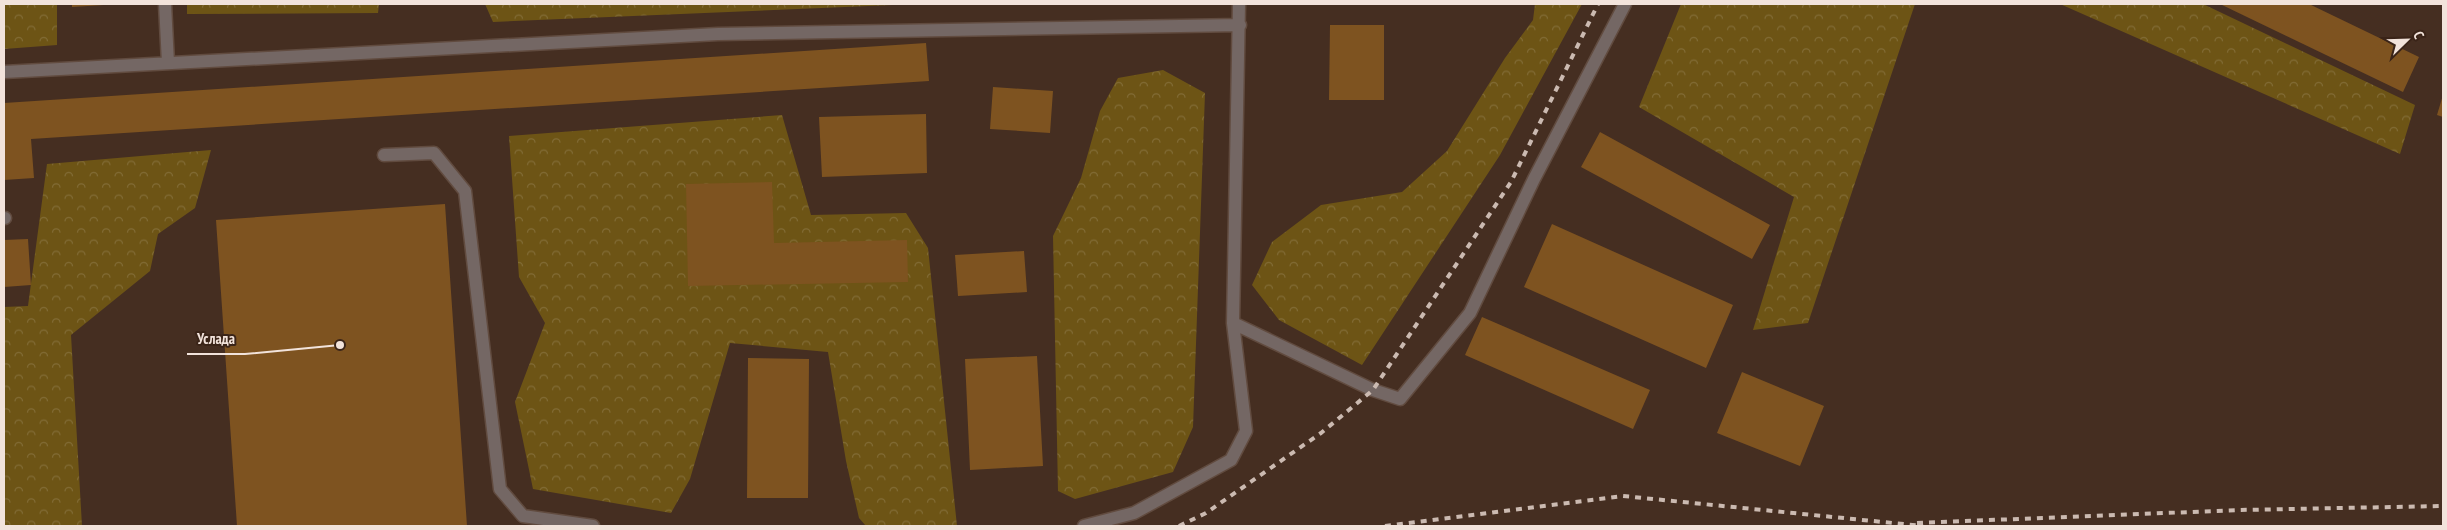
<svg xmlns="http://www.w3.org/2000/svg" width="2447" height="530" viewBox="0 0 2447 530" font-family="'PT Sans Narrow',sans-serif">
	<defs>
		<pattern id="forest-crowns" width="20" height="18" patternUnits="userSpaceOnUse" patternTransform="scale(1.25)"><rect width="20" height="18" fill="#6d5415"/><path d="M2 6a3 3 0 1 1 6 0M12 15a3 3 0 1 1 6 0" fill="none" stroke="#826c36"/></pattern>
	</defs>
	<rect width="100%" height="100%" fill="#452e21"/>
	<!-- forest -->
	<path fill="url(#forest-crowns)" d="M4 4H57V45L4 49Z
		M187 4H379L378 13 187 14Z
		M485 4H916L493 22Z
		M1535 4H1582L1500 155 1362 365 1279 320 1252 285 1272 242 1321 205 1402 192 1447 151 1505 58 1533 20Z
		M1681 4H1915L1808 323 1753 330 1794 197 1639 107Z
		M2060 4H2203L2415 105 2400 154Z
		M1163 70 1205 93 1193 427 1173 472 1075 499 1058 491 1053 236 1081 178 1100 111 1118 78Z
		M782 115 811 215 906 213 928 248 957 526H866L859 518 846 461 828 352 730 343 690 479 671 513 533 489 515 402 545 323 519 277 509 136Z
		M211 150 195 208 158 234 150 271 71 335 82 526H4V307L28 306 47 164Z"/>
	<!-- building -->
	<path fill="#7e5320" d="M72 4H104V5L72 7Z
		M2220 4H2309L2419 57 2403 92Z
		M1330 25H1384V100H1329Z
		M926 43 929 81 31 139 34 178 4 180V103Z
		M993 87 1053 91 1050 133 990 129Z
		M2443 95V117L2437 115Z
		M926 114 927 173 822 177 819 117Z
		M1600 132 1770 225 1752 259 1581 167Z
		M772 182 774 243 907 240 908 282 688 286 686 184Z
		M445 204 467 526H237L216 220Z
		M1552 224 1733 305 1706 368 1524 287Z
		M28 239 31 285 4 287V240Z
		M1024 251 1027 292 958 296 955 255Z
		M1482 317 1650 390 1633 429 1465 355Z
		M1037 356 1043 466 970 470 965 359Z
		M748 358 809 359 808 498H747Z
		M1742 372 1824 406 1800 466 1717 433Z"/>
	<g fill="none" stroke-linecap="round" stroke-linejoin="round">
		<defs>
			<path id="minor" d="M165 4 168 63
				M4 72 718 34 1240 25
				M384 155 434 153 465 191 500 489 523 516 593 526
				M4 218H5
				M1233 323 1373 390 1400 399 1470 313 1534 179 1625 4
				M1084 526 1134 513 1231 460 1246 431 1233 323 1239 4"/>
		</defs>
		<!-- minor casing -->
		<use href="#minor" stroke="#614b3f" stroke-width="15"/>
		<!-- minor -->
		<use href="#minor" stroke="#746764" stroke-width="12"/>
		<!-- rail -->
		<path stroke="#cbbab1" stroke-width="4" stroke-dasharray="6 6" stroke-linecap="butt" d="M1917 523 2240 510 2443 506
			M1179 526 1206 513 1321 433 1373 390 1511 182 1598 4
			M1385 526 1623 496 1923 526"/>
	</g>
	<!-- callouts -->
	<path fill="none" stroke="#f2e3db" stroke-width="2" d="M340 345L245 354H187"/>
	<circle fill="#f2e3db" stroke="#3a2418" stroke-width="2" cx="340" cy="345" r="5"/>
	<g font-size="15" text-anchor="middle" font-weight="bold" fill="#f2e3db" stroke="#3a2418" stroke-width="4" stroke-linejoin="round" paint-order="stroke">
		<text x="216" y="344">Услада</text>
	</g>
	<!-- border -->
	<rect width="2447" height="530" fill="none" stroke="#f2e3db" stroke-width="10"/>
	<!-- north arrow -->
	<g transform="translate(2407 40) rotate(67)" stroke="#3a2418" stroke-width="4" paint-order="stroke">
	<path d="M0-4L9 19L0 12L-9 19Z" fill="#f2e3db"/>
	<text y="-8" font-size="14" font-weight="bold" text-anchor="middle" fill="#f2e3db">С</text>
	</g>
</svg>
